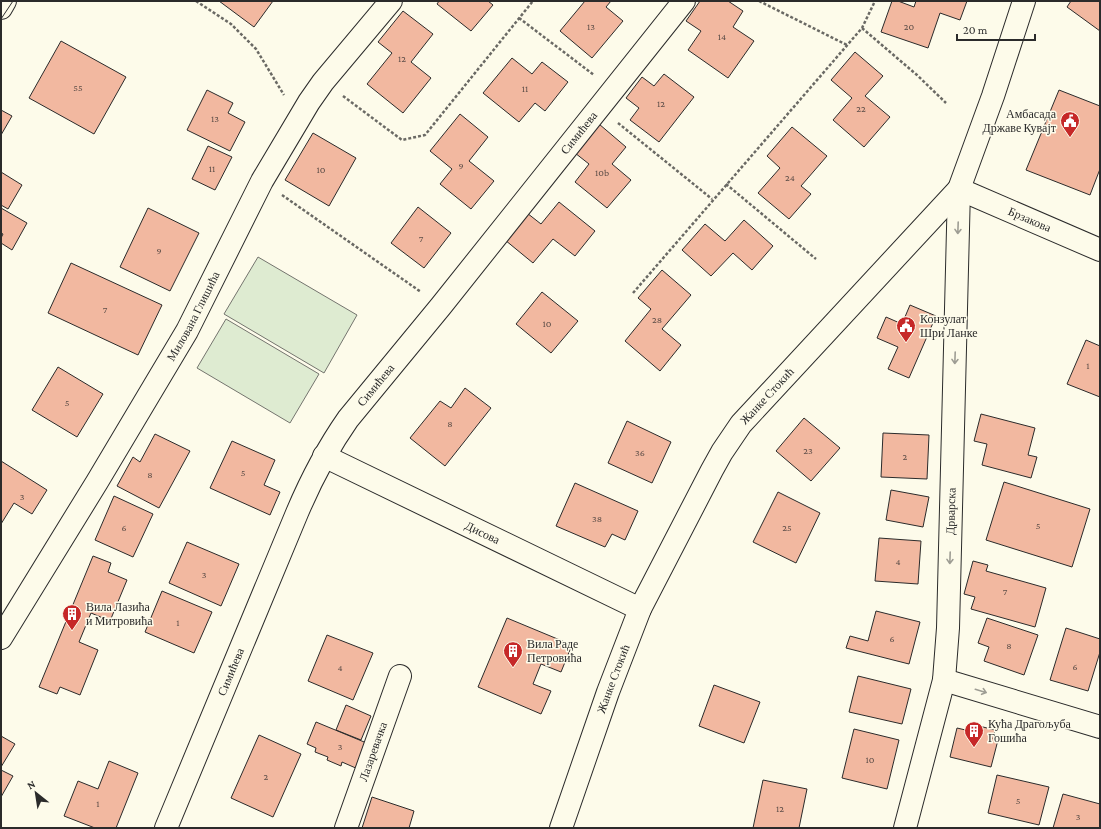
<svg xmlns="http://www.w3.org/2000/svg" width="1101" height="829" viewBox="0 0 1101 829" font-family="'Crimson Pro',serif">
	<rect width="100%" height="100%" fill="#fdfbea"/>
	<!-- green -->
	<path fill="#deebd1" stroke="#74746e" d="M258 257 357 315 324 373 224 314Z
		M226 319 319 374 290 423 197 368Z"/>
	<!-- building -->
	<path fill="#f2b8a0" stroke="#2b2b2b" d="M219 1H273L254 27Z
		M439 1H488L493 5 471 31 437 4Z
		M585 1H611L606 7 623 21 592 58 560 31Z
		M700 1H728L743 11 733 27 754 41 728 78 688 50 701 31 686 21Z
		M892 1H898L914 7 916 1H967L960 20 940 13 928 48 881 32Z
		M1071 1H1100V31L1067 7Z
		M403 11 433 34 411 62 431 78 403 113 367 84 392 53 378 42Z
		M61 41 126 77 94 134 29 98Z
		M855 52 883 76 865 96 890 117 864 147 833 120 852 98 831 80Z
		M512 58 532 74 542 62 568 82 545 111 535 103 519 122 483 93Z
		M664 74 694 97 659 142 630 120 639 108 626 98 642 77 654 86Z
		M207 90 233 103 228 113 245 122 230 151 187 130Z
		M1059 90 1100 106V169L1090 195 1026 170Z
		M1 110 12 116 1 135Z
		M460 114 488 137 469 161 494 181 471 209 440 184 452 169 430 151Z
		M599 124 626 147 612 164 631 180 607 208 575 182 589 164 575 153Z
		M792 127 827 156 801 186 811 194 789 219 758 193 780 168 767 156Z
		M313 133 356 158 329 206 285 180Z
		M208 146 232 157 215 190 192 179Z
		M1 172 22 185 8 209 1 205Z
		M559 202 595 231 575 256 553 239 533 263 505 240 527 213 541 224Z
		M418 207 451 233 424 268 391 243Z
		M1 208 27 223 12 250 1 243V238L3 234 1 233Z
		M148 208 199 233 170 291 120 267Z
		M744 220 773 246 752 270 733 253 711 276 682 250 705 224 725 241Z
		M71 263 162 305 138 355 48 313Z
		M662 270 691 295 662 329 681 345 660 371 625 341 651 309 638 298Z
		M542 292 578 321 551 353 516 324Z
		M910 305 936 316 909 378 888 369 898 347 877 338 886 317 902 324Z
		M1086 340 1100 346V397L1067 384Z
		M58 367 103 394 77 437 32 410Z
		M465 388 491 408 445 466 410 438 440 401 451 408Z
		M981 414 1035 428 1028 455 1037 457 1031 478 982 465 987 444 974 441Z
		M804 418 840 448 811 481 776 451Z
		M627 421 671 442 652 483 608 463Z
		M883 433 929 435 927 479 881 477Z
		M155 434 190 451 159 508 117 486 133 457 140 462Z
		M232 441 275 460 264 485 280 492 270 515 210 488Z
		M1 461 47 490 32 514 14 503 1 524Z
		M1004 482 1090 509 1072 567 986 540Z
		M575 483 638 511 625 540 612 534 605 547 556 526Z
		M891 490 929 497 923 527 886 520Z
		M778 492 820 513 796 563 753 542Z
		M114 496 153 514 133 557 95 540Z
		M879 538 921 541 918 584 875 581Z
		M187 542 239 564 221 606 169 583Z
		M93 556 111 563 108 572 127 580 110 621 91 613 79 642 98 650 80 695 60 687 57 694 39 687Z
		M973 561 988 565 986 571 1046 588 1035 627 971 609 975 597 964 594Z
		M162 591 212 612 194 653 145 632Z
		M876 611 920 622 909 664 846 648 850 636 868 641Z
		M507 618 572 645 561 672 541 664 533 684 551 691 541 714 478 687Z
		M987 618 1038 635 1024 675 984 661 989 647 978 643Z
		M1066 628 1100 639V652L1088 691 1050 680Z
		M327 635 373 653 353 700 308 681Z
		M858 676 911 689 902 724 849 712Z
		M714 685 760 702 744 743 699 726Z
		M346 705 371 716 361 740 336 730Z
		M316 722 369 744 358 769 342 762 341 766 327 760 328 757 315 752 316 748 307 744Z
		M971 724 995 730 993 739 998 740 991 767 950 757 957 728 970 731Z
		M854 729 899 740 887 789 842 778Z
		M259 735 301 754 273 817 231 798Z
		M1 736 15 744 1 767Z
		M109 761 138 773 116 828H95L64 816 78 781 98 789Z
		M1 770 13 776 1 797Z
		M997 775 1049 787 1039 825 988 813Z
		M763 780 807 789 799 828H753Z
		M1063 794 1100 804V828H1053Z
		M372 797 414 811 409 828H362Z"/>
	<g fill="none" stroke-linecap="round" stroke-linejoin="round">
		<defs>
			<g id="minor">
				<path d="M1 8 5 1"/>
				<path id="s1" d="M959 189 1100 250"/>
				<path id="s2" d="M324 456 640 609"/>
				<path id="s3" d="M1 638 97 482 187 331 262 181 309 102 323 82 391 1"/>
				<path d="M944 680 1100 727"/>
				<path id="s4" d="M166 828 297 513C311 480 327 449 348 419L441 306 684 1"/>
				<path id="s5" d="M346 828 400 676"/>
				<path id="s6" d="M561 828 608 692 640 609 712 470 722 452 741 424 959 189 993 96 1024 1"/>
				<path id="s7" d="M905 828 944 680 948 628 959 189"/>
			</g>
		</defs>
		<!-- minor casing -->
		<use href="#minor" stroke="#2b2b2b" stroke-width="24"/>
		<!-- path -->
		<path stroke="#6a6964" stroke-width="2.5" stroke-dasharray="3 2" stroke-linecap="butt" d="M196 1 231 24 256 49 284 95
			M759 1 847 45
			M519 18 594 75
			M862 28 917 75 946 103
			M343 96 402 140 425 135 533 1
			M618 123 712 199
			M726 184 816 259
			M282 195 421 292
			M633 293 862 28 875 1"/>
		<!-- minor -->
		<use href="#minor" stroke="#fdfbea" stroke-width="22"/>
		<!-- tram -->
		<path stroke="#2b2b2b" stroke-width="1" d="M1 19 13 1"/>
	</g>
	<!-- one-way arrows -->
	<defs><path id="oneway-shaft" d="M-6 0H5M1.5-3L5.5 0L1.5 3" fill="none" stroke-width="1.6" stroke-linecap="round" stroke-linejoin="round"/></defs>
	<g stroke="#9e9d94">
		<use href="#oneway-shaft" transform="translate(958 228) rotate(92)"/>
		<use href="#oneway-shaft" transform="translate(955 358) rotate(92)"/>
		<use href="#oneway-shaft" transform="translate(950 558) rotate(92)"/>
		<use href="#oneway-shaft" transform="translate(981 691) rotate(17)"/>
	</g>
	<!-- icons -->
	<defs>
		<symbol id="civic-pin" viewBox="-11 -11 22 30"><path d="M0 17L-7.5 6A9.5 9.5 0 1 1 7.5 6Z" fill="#c62828" stroke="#fdfbea"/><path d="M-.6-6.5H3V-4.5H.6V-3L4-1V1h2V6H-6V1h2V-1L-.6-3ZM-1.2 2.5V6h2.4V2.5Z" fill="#fff"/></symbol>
		<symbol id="building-pin" viewBox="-11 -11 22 30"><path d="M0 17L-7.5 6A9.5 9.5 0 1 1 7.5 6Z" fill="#c62828" stroke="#fdfbea"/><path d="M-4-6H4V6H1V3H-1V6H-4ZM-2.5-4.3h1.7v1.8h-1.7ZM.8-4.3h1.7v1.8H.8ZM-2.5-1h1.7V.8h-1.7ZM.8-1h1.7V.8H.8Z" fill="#fff"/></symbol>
	</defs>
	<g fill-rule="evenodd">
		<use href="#civic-pin" x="1059" y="110" width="22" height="30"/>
		<use href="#civic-pin" x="895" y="315" width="22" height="30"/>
		<use href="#building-pin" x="61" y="603" width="22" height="30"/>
		<use href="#building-pin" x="502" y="640" width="22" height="30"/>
		<use href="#building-pin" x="963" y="720" width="22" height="30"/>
	</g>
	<g text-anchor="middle" stroke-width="3" stroke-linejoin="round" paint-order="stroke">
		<!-- number labels -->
		<g font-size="10" fill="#5d4e48">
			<text x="591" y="30">13</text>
			<text x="909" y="30">20</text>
			<text x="722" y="40">14</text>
			<text x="402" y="62">12</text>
			<text x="78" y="91">55</text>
			<text x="525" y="92">11</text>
			<text x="661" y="107">12</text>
			<text x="861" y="112">22</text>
			<text x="215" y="122">13</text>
			<text x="461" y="169">9</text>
			<text x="212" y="172">11</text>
			<text x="321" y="173">10</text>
			<text x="602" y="176">10b</text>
			<text x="790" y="181">24</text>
			<text x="421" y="242">7</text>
			<text x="159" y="254">9</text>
			<text x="105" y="313">7</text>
			<text x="657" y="323">28</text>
			<text x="547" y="327">10</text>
			<text x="1088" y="369">1</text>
			<text x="67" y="406">5</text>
			<text x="450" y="427">8</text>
			<text x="808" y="454">23</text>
			<text x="640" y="456">36</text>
			<text x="905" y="460">2</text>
			<text x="243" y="476">5</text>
			<text x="150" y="478">8</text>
			<text x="22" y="500">3</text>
			<text x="597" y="522">38</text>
			<text x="1038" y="529">5</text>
			<text x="124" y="531">6</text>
			<text x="787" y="531">25</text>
			<text x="898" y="565">4</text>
			<text x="204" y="578">3</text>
			<text x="1005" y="595">7</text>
			<text x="178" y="626">1</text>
			<text x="892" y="642">6</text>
			<text x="1009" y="649">8</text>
			<text x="1075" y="670">6</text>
			<text x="340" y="671">4</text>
			<text x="340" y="750">3</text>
			<text x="870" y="763">10</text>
			<text x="266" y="780">2</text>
			<text x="1018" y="804">5</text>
			<text x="98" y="807">1</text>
			<text x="780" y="812">12</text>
			<text x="1078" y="820">3</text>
		</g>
		<!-- poi labels -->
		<g font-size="12" fill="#2b2b2b" stroke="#fdfbea" text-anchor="start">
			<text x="1056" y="118" text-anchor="end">Амбасада<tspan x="1056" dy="14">Државе Кувајт</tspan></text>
			<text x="920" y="323">Конзулат<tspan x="920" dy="14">Шри Ланке</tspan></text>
			<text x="86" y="611">Вила Лазића<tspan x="86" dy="14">и Митровића</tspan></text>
			<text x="527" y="648">Вила Раде<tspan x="527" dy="14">Петровића</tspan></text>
			<text x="988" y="728">Кућа Драгољуба<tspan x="988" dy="14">Гошића</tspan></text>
		</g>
		<!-- street labels -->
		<g font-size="12" fill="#2b2b2b" stroke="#fdfbea">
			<text dy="4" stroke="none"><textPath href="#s4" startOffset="816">Симићева</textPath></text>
			<text dy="4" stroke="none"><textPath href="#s1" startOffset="77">Брзакова</textPath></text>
			<text dy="4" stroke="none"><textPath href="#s3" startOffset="375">Милована Глишића</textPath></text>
			<text dy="4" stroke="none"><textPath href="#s4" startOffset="492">Симићева</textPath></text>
			<text dy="4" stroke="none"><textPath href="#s6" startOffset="482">Жанке Стокић</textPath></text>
			<text dy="4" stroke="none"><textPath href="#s7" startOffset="322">Дрварска</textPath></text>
			<text dy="4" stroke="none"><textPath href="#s2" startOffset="176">Дисова</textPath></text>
			<text dy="4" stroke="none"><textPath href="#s4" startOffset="169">Симићева</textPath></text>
			<text dy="4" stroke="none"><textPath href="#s6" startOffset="158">Жанке Стокић</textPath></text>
			<text dy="4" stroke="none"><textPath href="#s5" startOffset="81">Лазаревачка</textPath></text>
		</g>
	</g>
	<!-- border -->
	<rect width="1101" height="829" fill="none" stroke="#2b2b2b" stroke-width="4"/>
	<!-- north arrow -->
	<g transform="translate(36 793) rotate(330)" stroke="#fdfbea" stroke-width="3" paint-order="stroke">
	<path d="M0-3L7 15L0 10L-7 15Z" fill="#2b2b2b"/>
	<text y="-6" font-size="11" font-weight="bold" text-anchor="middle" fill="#2b2b2b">N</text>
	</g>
	<!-- scale -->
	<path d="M957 34v6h78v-6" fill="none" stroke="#2b2b2b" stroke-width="2"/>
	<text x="963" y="34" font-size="12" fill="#2b2b2b" stroke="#fdfbea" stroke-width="3" paint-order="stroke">20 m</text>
</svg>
